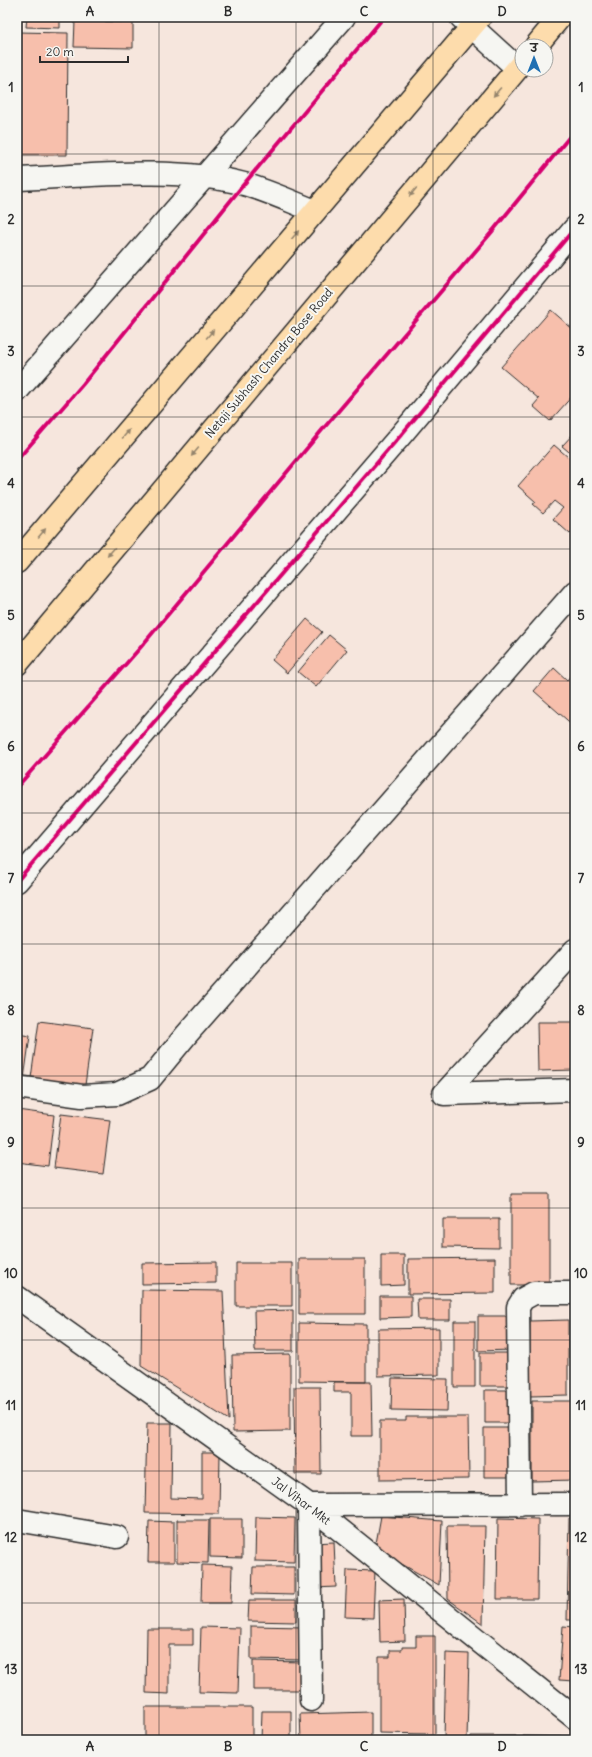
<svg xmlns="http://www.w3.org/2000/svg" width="592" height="1757" viewBox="0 0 592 1757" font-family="Delius,'Playpen Sans Deva',sans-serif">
	<rect width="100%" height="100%" fill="#f6e6dd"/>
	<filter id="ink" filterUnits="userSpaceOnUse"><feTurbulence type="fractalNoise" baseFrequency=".025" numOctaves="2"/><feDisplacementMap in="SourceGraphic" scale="8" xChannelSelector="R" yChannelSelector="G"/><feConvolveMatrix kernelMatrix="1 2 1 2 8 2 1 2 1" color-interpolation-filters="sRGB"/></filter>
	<g filter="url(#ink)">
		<!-- building -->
		<path fill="#f7bfac" stroke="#2b2b2b" d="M27 17H60V28L26 27Z
			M75 21 133 22V48L74 47Z
			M17 32 68 33 67 155H17Z
			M551 310 575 331V393L550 421 533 406 539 399 501 367Z
			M575 432V457L562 446Z
			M554 445 575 463V529L570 534 553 519 563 508 554 501 543 513 533 504 536 502 518 486Z
			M307 619 322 632 287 673 272 660Z
			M329 635 347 650 316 687 298 672Z
			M554 668 567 680 575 671V727L534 691Z
			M39 1021 93 1028 84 1092 30 1085Z
			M537 1022H575V1070L538 1071Z
			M17 1034 30 1036 23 1086 17 1085Z
			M17 1110 54 1115 48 1166 17 1162Z
			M61 1114 110 1120 103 1174 54 1168Z
			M511 1194H549V1285H511Z
			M443 1219H499V1248L443 1247Z
			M381 1255H404V1285L381 1286Z
			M495 1258V1293L408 1294V1259Z
			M299 1259H365V1314H299Z
			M216 1262V1283L142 1284V1263Z
			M236 1263H292V1306H236Z
			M142 1290 223 1291 229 1420 141 1366Z
			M380 1296H411V1317L380 1318Z
			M417 1299H450V1320H418Z
			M293 1310V1351H255L254 1311Z
			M478 1316H513L514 1350 478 1351Z
			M568 1320V1395L530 1396V1321Z
			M454 1321H475V1387H454Z
			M299 1323 366 1324V1382L299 1381Z
			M439 1328V1375L378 1376V1329Z
			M480 1353H515V1386H480Z
			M290 1354V1431L233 1432 232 1355Z
			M392 1378 448 1379 447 1411 391 1410Z
			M334 1382H371L372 1436H351V1392H334Z
			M294 1387H320L321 1474H295Z
			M485 1390H514V1423H485Z
			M532 1401H575V1480L532 1481Z
			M406 1417H468L469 1479 380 1480V1421H406Z
			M147 1423H172L171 1498 202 1499V1452H220L219 1514 145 1513Z
			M484 1428H513V1477H484Z
			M381 1516 442 1521 439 1585 375 1549Z
			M256 1517 295 1518 294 1562 255 1561Z
			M498 1518 538 1519 537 1599H497Z
			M569 1518H575V1620H567Z
			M210 1519H242V1558L210 1557Z
			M177 1520H209L208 1563 177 1562Z
			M149 1521 174 1522V1562H148Z
			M447 1526H485L483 1624 448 1599Z
			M334 1542 336 1587 315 1588 313 1543Z
			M202 1565 232 1566 231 1603H201Z
			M253 1567H294V1595L252 1594Z
			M347 1570 375 1571 373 1618 345 1617Z
			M404 1599 405 1641 380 1642 379 1600Z
			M249 1600H296V1622L248 1621Z
			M251 1626 304 1627 303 1660 251 1659Z
			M563 1626 575 1627V1681L559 1680Z
			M201 1627 240 1628 238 1693 199 1692Z
			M147 1629H193V1645H169V1694L146 1693Z
			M416 1636H435V1734L379 1733V1657H390V1650H402V1647H416Z
			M446 1653 469 1654 467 1740H444Z
			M253 1661 305 1662V1690H253Z
			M145 1707H252V1740H145Z
			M262 1711H291V1740H261Z
			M371 1712V1740H301L300 1714Z
			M471 1736H516V1740H471Z
			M523 1736 575 1737V1740H523Z
			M383 1739 429 1740H383Z"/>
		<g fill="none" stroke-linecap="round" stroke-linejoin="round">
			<defs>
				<path id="minor" d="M461 17 517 68
					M17 179C87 176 176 166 244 184 268 191 292 202 315 211
					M17 391 344 17
					M17 881 401 435 575 228
					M17 1087 82 1096 117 1094 150 1079 187 1034 575 592
					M444 1094 575 950
					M444 1094 575 1090
					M17 1297 309 1505 575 1718
					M520 1505 518 1307 523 1299 534 1293H575
					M17 1520 117 1537
					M311 1700 309 1505 575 1504"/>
				<path id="major" d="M536 46 560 17
					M17 562 480 17
					M17 664 522 63"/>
			</defs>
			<!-- minor casing -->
			<use href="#minor" stroke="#2b2b2b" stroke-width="25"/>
			<!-- major casing -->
			<use href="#major" stroke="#2b2b2b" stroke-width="25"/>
			<!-- minor -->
			<use href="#minor" stroke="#f6f6f2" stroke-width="22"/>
			<!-- major -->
			<use href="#major" stroke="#fddcac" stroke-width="22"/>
			<defs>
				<path id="cycleway" d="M17 460 83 384 244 184 384 17
					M17 787 140 648 323 429 491 233 575 130
					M17 881 401 435 575 228"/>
			</defs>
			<!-- cycleway casing -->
			<use href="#cycleway" stroke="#f6f6f2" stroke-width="6"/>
			<!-- cycleway -->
			<use href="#cycleway" stroke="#d6006c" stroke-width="4"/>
		</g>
		<!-- one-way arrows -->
		<defs><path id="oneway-solid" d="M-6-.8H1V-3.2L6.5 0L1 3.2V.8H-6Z"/></defs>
		<g fill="#94846c">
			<use href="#oneway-solid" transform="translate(497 92) rotate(131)"/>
			<use href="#oneway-solid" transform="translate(413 192) rotate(130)"/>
			<use href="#oneway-solid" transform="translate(295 235) rotate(-50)"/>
			<use href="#oneway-solid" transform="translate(210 334) rotate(-50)"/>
			<use href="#oneway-solid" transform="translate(126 434) rotate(-50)"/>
			<use href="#oneway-solid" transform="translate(195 452) rotate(130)"/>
			<use href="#oneway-solid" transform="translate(42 533) rotate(-50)"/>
			<use href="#oneway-solid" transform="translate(111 552) rotate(130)"/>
		</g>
	</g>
	<!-- grid -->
	<path fill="none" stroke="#2b2b2b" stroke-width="1" stroke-opacity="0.55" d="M159 17V1740M296 17V1740M433 17V1740M17 154H575M17 286H575M17 417H575M17 549H575M17 681H575M17 813H575M17 944H575M17 1076H575M17 1208H575M17 1340H575M17 1471H575M17 1603H575"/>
	<g text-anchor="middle" stroke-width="4" stroke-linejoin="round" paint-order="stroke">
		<!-- street labels -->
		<g font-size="12" fill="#2b2b2b" stroke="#f6f6f2">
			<text transform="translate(269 363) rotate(-50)" y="4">Netaji Subhash Chandra Bose Road</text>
			<text transform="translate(301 1501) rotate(37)" y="4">Jal Vihar Mkt</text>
		</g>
	</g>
	<!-- margin -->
	<rect width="592" height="1757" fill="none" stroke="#f6f6f2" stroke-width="44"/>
	<!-- north arrow -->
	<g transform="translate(534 58)"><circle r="19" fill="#f6f6f2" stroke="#a5a5a2"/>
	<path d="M0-3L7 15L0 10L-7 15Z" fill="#1f6fb2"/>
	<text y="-6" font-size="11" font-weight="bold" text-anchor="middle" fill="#2b2b2b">उ</text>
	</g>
	<!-- scale -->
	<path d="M40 56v6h88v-6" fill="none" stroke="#2b2b2b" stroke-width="2"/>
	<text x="46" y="56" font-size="12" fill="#2b2b2b" stroke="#f6f6f2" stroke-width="3" paint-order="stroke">20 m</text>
	<rect x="22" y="22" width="548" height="1713" fill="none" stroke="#2b2b2b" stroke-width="1.5"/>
	<g font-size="13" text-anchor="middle" font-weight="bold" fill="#2b2b2b">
		<text x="90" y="16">A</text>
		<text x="228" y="16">B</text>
		<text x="364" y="16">C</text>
		<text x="502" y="16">D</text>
		<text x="11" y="92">1</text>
		<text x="581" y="92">1</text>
		<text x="11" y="224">2</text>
		<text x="581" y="224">2</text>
		<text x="11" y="356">3</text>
		<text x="581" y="356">3</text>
		<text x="11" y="488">4</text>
		<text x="581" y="488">4</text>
		<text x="11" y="620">5</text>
		<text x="581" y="620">5</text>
		<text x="11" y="751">6</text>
		<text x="581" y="751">6</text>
		<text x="11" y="883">7</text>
		<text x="581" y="883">7</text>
		<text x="11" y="1015">8</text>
		<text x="581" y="1015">8</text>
		<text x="11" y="1147">9</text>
		<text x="581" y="1147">9</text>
		<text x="11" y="1278">10</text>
		<text x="581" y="1278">10</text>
		<text x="11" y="1410">11</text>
		<text x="581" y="1410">11</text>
		<text x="11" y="1542">12</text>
		<text x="581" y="1542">12</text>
		<text x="11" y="1674">13</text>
		<text x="581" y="1674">13</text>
		<text x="90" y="1751">A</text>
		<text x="228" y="1751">B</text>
		<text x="364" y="1751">C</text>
		<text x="502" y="1751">D</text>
	</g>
</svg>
